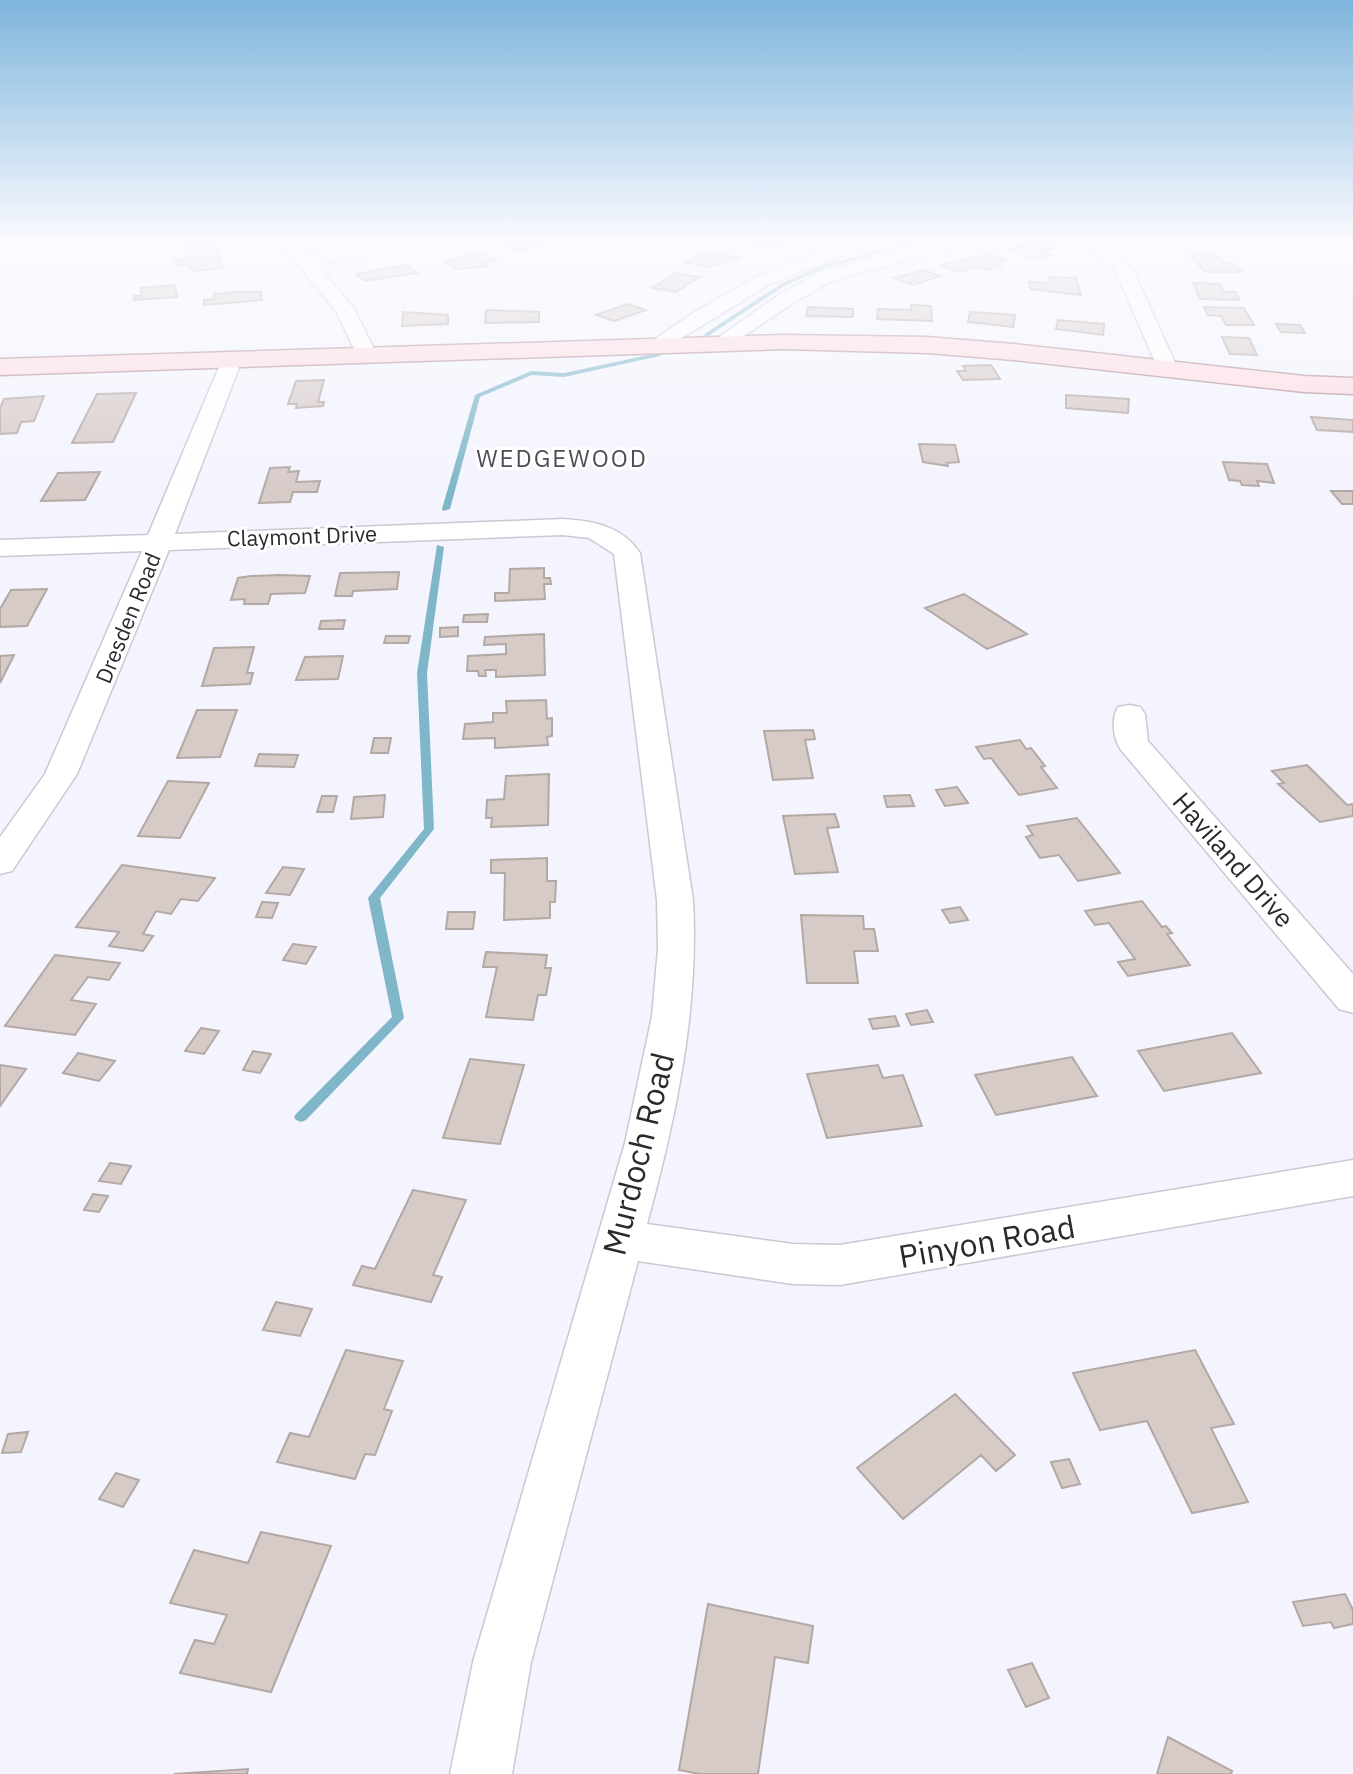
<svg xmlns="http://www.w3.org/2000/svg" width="1353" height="1774" viewBox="0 0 1353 1774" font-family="'IBM Plex Sans',sans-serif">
	<rect width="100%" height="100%" fill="#f4f4fe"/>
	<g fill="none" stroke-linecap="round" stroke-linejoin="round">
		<!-- stream -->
		<path fill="#7fb7c9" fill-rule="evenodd" d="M914 241H923L825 268 786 285 708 336 703 335 782 283 821 266Z
			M658 353 660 354V356L564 377 532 375 480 397 450 509 443 511 442 509 475 395 531 371 564 373Z
			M437 545 444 547 427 673 434 829 380 898 404 1018 306 1120 301 1122 296 1120 294 1117 296 1114 392 1017 368 898 424 829 417 673Z"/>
	</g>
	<!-- building -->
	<path fill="#d7cbc8" stroke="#b3a8a4" stroke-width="2" d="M520 241H558L516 251 503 245Z
		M757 241H796L767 248 752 243Z
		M1039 242 1055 248 1041 252 1050 255 1032 259 1008 249Z
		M213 243 224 268 193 271 189 265 178 266 175 260 187 259 185 247Z
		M480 251 497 260 483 263 488 266 457 269 445 262Z
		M711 251 739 258 706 267 685 262Z
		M989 254 1006 260 993 263 1001 266 986 270 979 267 957 272 942 265Z
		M1190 254H1215L1223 262 1233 263 1242 272H1205Z
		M407 265 417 273 365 281 356 274Z
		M924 270 941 276 913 285 894 278Z
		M676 273 699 277 676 292 652 288Z
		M1049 277 1076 278 1081 295 1031 289 1029 282 1051 283Z
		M1193 283 1220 284 1224 292H1236L1239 300 1200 299Z
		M175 285 177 297 134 300V296H141V288Z
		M237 292H261L262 300 204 305V300L214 299V294Z
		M627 304 646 310 614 321 596 315Z
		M911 305 931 306 932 321 877 319 878 309 911 310Z
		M808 307 853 309V317L806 316Z
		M1204 307 1244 308 1254 325H1226L1221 316 1208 315Z
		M486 310 539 312V322L485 323Z
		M403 312 448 315V324L402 326Z
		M970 312 1015 315 1013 327 968 322Z
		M1058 320 1104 324 1103 335 1056 329Z
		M1276 324 1300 325 1305 333 1281 332Z
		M1222 337 1249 338 1257 355 1230 354Z
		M991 365 1000 379 963 380 957 371H966L963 366Z
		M324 380 318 402H324L323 406 296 408 297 404H288L296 381Z
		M136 393 113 442 72 443 97 394Z
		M1066 395 1129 399 1128 413 1066 408Z
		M44 396 34 421 21 422 17 433 0 434V408L4 399Z
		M1311 417 1353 420V432L1317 430Z
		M919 444 955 445 959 462 947 463 948 466 923 462Z
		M1223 462 1267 464 1274 483 1257 481 1259 486 1242 485 1240 481 1229 480Z
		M290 467 288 472 299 471 296 482 320 481 317 492H293L290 502 259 503 270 468Z
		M100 472 85 500 41 501 58 473Z
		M1331 491H1353V504H1342Z
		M544 568V578H550L551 584H544L545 599 495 601V593H509L510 569Z
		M399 572 397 589 353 591 352 596H335L340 573Z
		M251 576 279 575 310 576 305 593 271 594 268 604H244L245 599 231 600 238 578Z
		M47 589 27 626 0 627V609L11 590Z
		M964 594 1027 634 987 649 925 608Z
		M488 614 487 622H463L464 615Z
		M345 620 343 629H319L321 621Z
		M458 627V636L440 637V628Z
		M544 634 545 675 496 677V670H485L486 676H479L478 671H467L468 656 506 654V644L484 645 485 637Z
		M386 636H410L408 643H384Z
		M254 647 247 673H253L250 684 202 686 214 648Z
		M14 655 0 683V656Z
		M343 656 338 679 296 680 305 657Z
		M546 700 547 719 552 718V736L547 737 548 745 495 748V738L463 739 465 724 493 722V713H507L506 701Z
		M197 710H237L220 757 177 758Z
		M813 730 815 739 805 740 813 778 773 780 764 731Z
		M374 738H391L388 753H371Z
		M1020 740 1026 749 1031 748 1045 766 1041 767 1057 788 1019 795 991 758 984 759 976 747Z
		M259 754 298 755 294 767 255 766Z
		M1307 765 1347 805 1353 804V816L1320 822 1278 784 1284 783 1272 771Z
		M549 774 548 825 491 827 492 818H486L487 800 504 799 506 776Z
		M168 781 209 783 180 838 138 836Z
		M957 787 968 803 945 806 936 790Z
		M385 795 383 817 351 819 354 797Z
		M910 795 914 806 887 807 884 796Z
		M322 796H337L333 812H317Z
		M835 814 839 827 827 828 838 872 795 874 783 816Z
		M1077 818 1120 873 1078 881 1059 855 1040 858 1026 837 1033 835 1027 826Z
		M547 858V881H556L555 902H550V918L504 920 505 873H491V860Z
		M122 865 215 878 198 901 181 899 171 914 156 911 143 934 153 936 143 951 109 946 119 932 76 927Z
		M283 867 304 869 290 895 266 893Z
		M1142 901 1162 927 1166 926 1172 933 1167 934 1190 965 1128 976 1118 962 1135 959 1109 923 1095 925 1085 911Z
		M262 902 278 903 272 918 256 917Z
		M960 907 968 920 950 923 942 910Z
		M448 912H475L473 929H446Z
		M801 915 863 916 864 929H874L878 951H854L858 983H807Z
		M293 944 316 947 306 964 283 960Z
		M486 952 547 955 545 968H551L546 995H538L533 1020 486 1017 497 967H483Z
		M55 955 120 963 109 980 88 977 71 1000 96 1004 75 1035 5 1026Z
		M927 1010 933 1022 911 1025 906 1014Z
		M895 1016 899 1026 873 1029 869 1019Z
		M201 1028 219 1031 204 1054 185 1051Z
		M1232 1033 1261 1073 1164 1091 1138 1051Z
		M253 1051 271 1054 260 1073 243 1070Z
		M78 1053 115 1061 99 1081 63 1073Z
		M1072 1057 1097 1096 996 1115 975 1075Z
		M470 1059 524 1065 500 1144 443 1138Z
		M0 1065 26 1069 0 1106Z
		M878 1065 883 1078 903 1075 922 1126 827 1138 807 1074Z
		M110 1163 131 1166 121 1184 99 1181Z
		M413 1190 466 1200 433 1275 442 1277 431 1302 353 1285 362 1266 375 1269Z
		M93 1194 108 1196 99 1212 84 1210Z
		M276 1302 312 1309 300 1336 263 1330Z
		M346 1350 403 1361 384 1409 392 1411 375 1455 365 1454 355 1479 277 1462 290 1433 309 1437Z
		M1195 1350 1234 1424 1211 1428 1248 1502 1192 1513 1147 1421 1100 1430 1073 1373Z
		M955 1394 1015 1455 996 1471 981 1455 903 1519 857 1468Z
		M28 1432 21 1452 2 1453 8 1434Z
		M1069 1459 1080 1484 1062 1488 1051 1462Z
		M116 1473 139 1480 123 1507 99 1499Z
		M261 1532 331 1546 271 1692 180 1673 195 1640 214 1644 227 1615 170 1603 194 1550 248 1563Z
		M1345 1594 1353 1610V1624L1334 1628 1331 1622 1303 1626 1293 1602Z
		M708 1604 813 1626 808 1663 775 1657 758 1774H700L679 1770Z
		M1032 1663 1049 1698 1026 1707 1008 1670Z
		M1168 1737 1232 1771 1231 1774H1157Z
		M248 1769 247 1774H174Z"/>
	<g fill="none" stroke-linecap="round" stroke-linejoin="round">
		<defs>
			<path id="minor" d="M278 241H297L309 255 390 241H433L424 246 317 264 354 309 377 355 367 361 357 355 336 311Z
				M939 241H970L967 245 834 280 796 301 726 348 719 350 709 344 782 293 820 272Z
				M1082 241H1104L1132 268 1178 369 1174 373H1160L1115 270Z
				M840 246 846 247 849 251 846 255 772 283 662 350 655 352 645 346 693 313 759 275Z
				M232 354 242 360 175 534 563 519C594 521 622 526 640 553L693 900C699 1011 676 1117 647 1224L793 1244 840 1245 1353 1160V1196L840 1285 793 1284 638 1261 531 1662 512 1774H450L473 1662 625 1143 652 1016 658 949 657 900 614 554 589 538 563 535 169 550 77 774 12 871 0 874V837L45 774 142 551 0 556V540L148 535 222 360Z
				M1129 705 1140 707 1145 714 1148 741 1353 974V1013L1339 1009 1121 750C1113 739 1111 718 1118 707Z"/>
			<path id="major" d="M783 335 927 337 1014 344 1304 376 1353 378V394L1304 392 1014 360 927 353 783 349 0 375V359Z"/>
		</defs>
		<!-- minor casing -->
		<use href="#minor" stroke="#c9c9d3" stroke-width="3"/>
		<!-- major casing -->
		<use href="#major" stroke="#b28e96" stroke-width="3"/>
		<!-- minor -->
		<use href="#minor" fill="#fff" fill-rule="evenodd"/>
		<!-- major -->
		<use href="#major" fill="#fddce2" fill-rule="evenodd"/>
	</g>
	<!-- sky -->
	<linearGradient id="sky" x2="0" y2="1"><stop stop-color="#7eb5dc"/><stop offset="0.49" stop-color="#fafaff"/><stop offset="1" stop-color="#fafaff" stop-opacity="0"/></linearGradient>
	<rect width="1353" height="490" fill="url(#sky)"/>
	<g text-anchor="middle" stroke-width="6" stroke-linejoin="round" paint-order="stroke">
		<!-- far-street labels -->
		<g font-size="22" fill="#2a2a2e" stroke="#fff">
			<text transform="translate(302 536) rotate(-2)" y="8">Claymont Drive</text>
			<text transform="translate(128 618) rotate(-68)" y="8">Dresden Road</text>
		</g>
		<!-- far-neighbourhood labels -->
		<g font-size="24" letter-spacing="2" fill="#4e4e57" stroke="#fff">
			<text x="562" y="467">WEDGEWOOD</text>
		</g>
		<!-- street labels -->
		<g font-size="26" fill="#2a2a2e" stroke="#fff">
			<text transform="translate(1233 860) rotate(49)" y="9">Haviland Drive</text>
		</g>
		<!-- near-street labels -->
		<g font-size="32" fill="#2a2a2e" stroke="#fff">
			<text transform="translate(639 1154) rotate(-76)" y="11">Murdoch Road</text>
			<text transform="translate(987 1242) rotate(-10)" y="11">Pinyon Road</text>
		</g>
	</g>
</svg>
